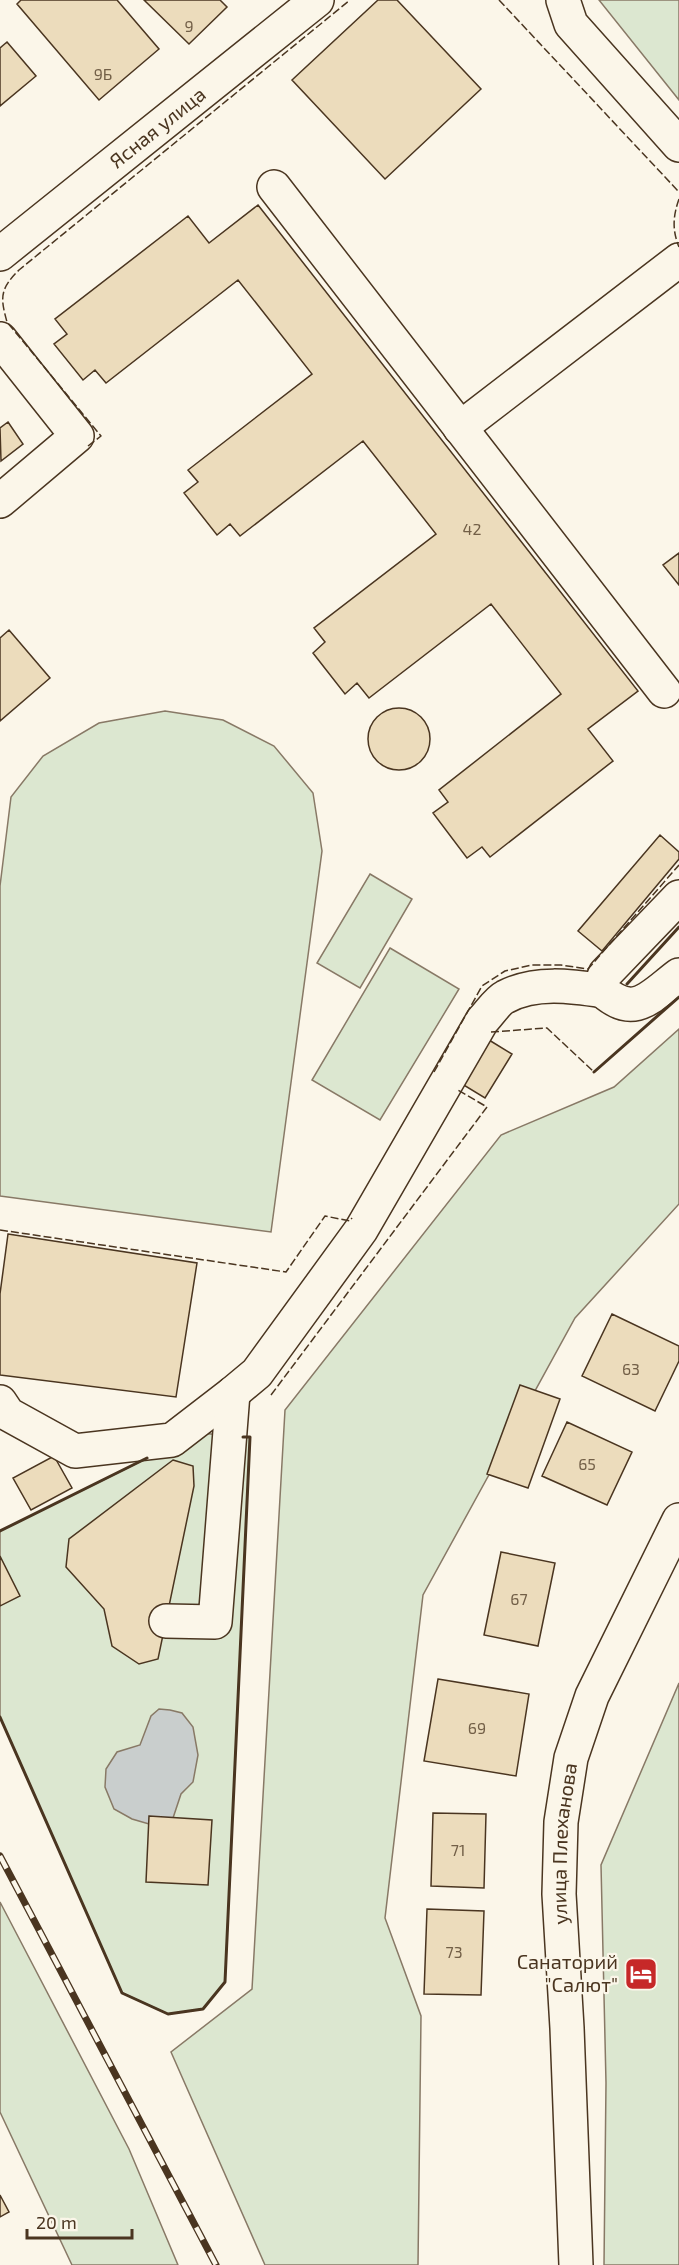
<svg xmlns="http://www.w3.org/2000/svg" width="679" height="2265" viewBox="0 0 679 2265" font-family="'Exo 2',sans-serif">
	<rect width="100%" height="100%" fill="#fbf6e9"/>
	<!-- green -->
	<path fill="#dce7d0" stroke="#887966" stroke-width="1.5" d="M599 0H679V100Z
		M165 711 223 720 274 746 313 793 322 851 271 1232 0 1196V886L11 797 43 756 99 723Z
		M370 874 412 899 360 988 317 963Z
		M390 948 459 989 380 1120 312 1080Z
		M679 1029V1204L575 1318 423 1595 385 1918 421 2016 418 2265H265L171 2052 252 1989 285 1410 501 1135 614 1087Z
		M198 1433 250 1437 225 1982 203 2009 168 2014 122 1993 0 1717V1531Z
		M679 1683V2265H604L606 2083 601 1865Z
		M0 1902 129 2149 178 2265H72L0 2112Z"/>
	<!-- water -->
	<path fill="#c9cecd" stroke="#887966" stroke-width="1.5" d="M159 1709 170 1710 182 1713 193 1727 198 1755 193 1782 181 1794 173 1818 149 1824 132 1819 114 1809 105 1787 106 1769 117 1752 140 1745 151 1716Z"/>
	<!-- building -->
	<path fill="#ecdcbc" stroke="#4a3520" stroke-width="1.5" d="M21 0H117L159 49 99 100 17 4Z
		M144 0H220L227 7 189 44Z
		M378 0H397L481 89 385 179 292 80Z
		M7 42 36 76 0 106V48Z
		M258 205 638 691 588 729 613 761 490 857 482 847 467 858 433 813 448 802 439 790 561 694 491 604 369 698 357 683 345 694 313 653 325 642 314 628 436 534 363 441 240 536 230 524 217 535 184 493 198 482 188 470 312 374 238 280 106 383 95 370 83 380 54 344 67 334 55 319 188 216 209 243Z
		M8 422 23 444 1 461 0 428Z
		M679 553V585L663 565Z
		M9 630 50 678 0 721V638Z
		M368 739a31 31 0 1 1 62 0a31 31 0 1 1-62 0Z
		M660 835 679 852V859L602 951 578 931Z
		M489 1040 512 1054 485 1098 462 1084Z
		M8 1234 197 1263 176 1397 0 1375V1294Z
		M612 1314 679 1346V1361L655 1411 582 1376Z
		M520 1385 560 1399 528 1488 487 1474Z
		M567 1422 632 1452 607 1505 542 1476Z
		M54 1456 72 1488 31 1510 13 1478Z
		M173 1460 193 1466 194 1486 158 1659 139 1664 112 1646 104 1609 66 1567 69 1539Z
		M501 1552 555 1563 538 1646 484 1635Z
		M0 1556 20 1596 0 1606Z
		M438 1679 529 1694 516 1776 424 1761Z
		M433 1813 486 1814 484 1888 431 1886Z
		M149 1816 212 1820 208 1885 146 1882Z
		M427 1909 484 1911 481 1995 424 1994Z
		M0 2195 9 2212 0 2217Z"/>
	<g fill="none" stroke-linecap="round" stroke-linejoin="round">
		<defs>
			<g id="minor">
				<path d="M563 0 571 24 679 145"/>
				<path d="M274 187 664 691"/>
				<path id="s1" d="M0 254 317 0"/>
				<path d="M0 339 77 436 0 501"/>
				<path d="M460 428 679 260"/>
				<path d="M679 897 605 974 602 982 603 991C635 1020 652 995 679 975"/>
				<path d="M0 1402 8 1414 75 1451 172 1440 233 1393 257 1373 361 1230 482 1021C489 1014 497 1001 505 997 535 981 571 986 603 991"/>
				<path d="M166 1621 215 1622 233 1393"/>
				<path id="s2" d="M576 2265 567 2028 559 1894 561 1822 571 1758 592 1696 679 1520"/>
			</g>
		</defs>
		<!-- minor casing -->
		<use href="#minor" stroke="#4a3520" stroke-width="36"/>
		<!-- minor -->
		<use href="#minor" stroke="#fbf6e9" stroke-width="33"/>
		<defs>
			<path id="rail" d="M0 1856 216 2265"/>
		</defs>
		<!-- rail casing -->
		<use href="#rail" stroke="#4a3520" stroke-width="7"/>
		<!-- rail -->
		<use href="#rail" stroke="#fbf6e9" stroke-width="4.5" stroke-dasharray="14" stroke-linecap="butt"/>
		<!-- fence -->
		<path stroke="#4a3520" stroke-width="1.5" stroke-dasharray="8 3" stroke-linecap="butt" d="M499 0 679 192
			M679 199C673 216 672 230 679 247
			M88 446 101 436 7 322C0 297 0 289 19 270L350 0
			M491 1032 547 1028 594 1072
			M434 1072 482 986 505 971 532 965H561L588 969 679 865
			M0 1230 286 1272 325 1216 350 1221 352 1218
			M271 1395 487 1107 456 1089"/>
		<!-- wall -->
		<path stroke="#4a3520" stroke-width="3" d="M627 984 679 927
			M594 1072 679 997
			M0 1531 147 1458
			M0 1717 122 1993 168 2014 203 2009 225 1982 250 1437H243"/>
	</g>
	<!-- icons -->
	<defs>
		<symbol id="hotel-square" viewBox="-11 -11 22 22"><rect x="-9" y="-9" width="18" height="18" rx="4" fill="#c62828" stroke="#fbf6e9"/><path d="M-6-4.5h1.5V1H6V5H4.5V3h-9V5H-6ZM-4 0a1.8 1.8 0 1 1 3.6 0ZM.5 0V-2.5h3Q6-2.5 6 0Z" fill="#fff"/></symbol>
	</defs>
	<g fill-rule="evenodd">
		<use href="#hotel-square" x="622" y="1955" width="38" height="38"/>
	</g>
	<g text-anchor="middle" stroke-width="4.5" stroke-linejoin="round" paint-order="stroke">
		<!-- number labels -->
		<g font-size="16" fill="#725f47">
			<text x="189" y="32">9</text>
			<text x="103" y="80">9Б</text>
			<text x="472" y="535">42</text>
			<text x="631" y="1375">63</text>
			<text x="587" y="1470">65</text>
			<text x="519" y="1605">67</text>
			<text x="477" y="1734">69</text>
			<text x="458" y="1856">71</text>
			<text x="454" y="1958">73</text>
		</g>
		<!-- street labels -->
		<g font-size="20" fill="#4a3520" stroke="#fbf6e9">
			<text dy="7" stroke="none"><textPath href="#s1" startOffset="202">Ясная улица</textPath></text>
			<text dy="7" stroke="none"><textPath href="#s2" startOffset="422">улица Плеханова</textPath></text>
		</g>
		<!-- poi labels -->
		<g font-size="20" fill="#4a3520" stroke="#fbf6e9" text-anchor="end">
			<text x="618" y="1969">Санаторий<tspan x="618" dy="23">"Салют"</tspan></text>
		</g>
	</g>
	<!-- scale -->
	<path d="M27 2229v9h105v-9" fill="none" stroke="#4a3520" stroke-width="3"/>
	<text x="36" y="2229" font-size="18" fill="#4a3520" stroke="#fbf6e9" stroke-width="4.5" paint-order="stroke">20 m</text>
</svg>
